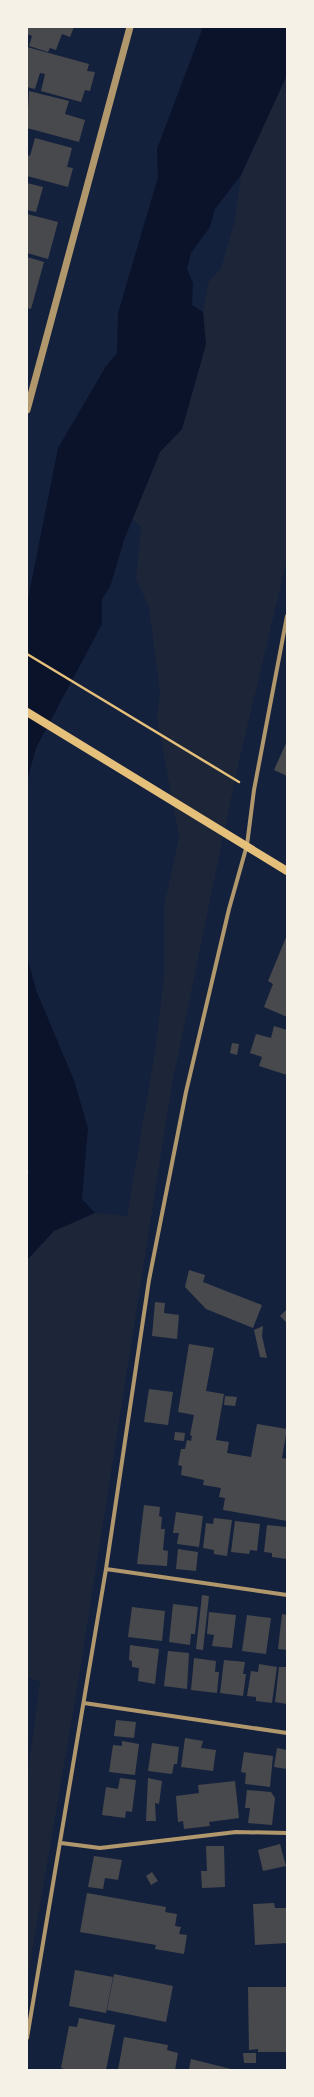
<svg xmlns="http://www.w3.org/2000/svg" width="314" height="2097" viewBox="0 0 314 2097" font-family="'Roboto Serif',serif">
	<rect width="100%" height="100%" fill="#14213d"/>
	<!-- green -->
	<path fill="#1d2539" d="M287 75V559L237 770 172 1084 77 1689 27 1981V1780L40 1682 27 1677V1260L54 1231 95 1213 127 1216 155 1052 164 977V906L179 837 157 717 160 692 149 607 136 579 141 527 132 519 160 452 182 429 206 345 203 312 209 281 221 269 235 220 241 175Z"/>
	<!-- water -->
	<path fill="#0b132b" d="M203 27H287V75L241 175 215 209 210 227 191 253 187 269 193 283 192 305 203 312 206 344 182 429 160 452 124 540 110 587 102 599V624L36 748 27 781V604L58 448 106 366 117 353 118 313 158 177 157 149Z
		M27 957 36 990 74 1080 88 1128 82 1199 95 1213 54 1231 27 1260V1180L29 1172 27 1165Z"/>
	<!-- building -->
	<path fill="#48494c" d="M27 27H74L70 37 62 34 56 50 50 48 48 52 29 46 32 36 27 34Z
		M27 47 89 64 87 71 95 72 90 91 85 90 81 102 41 91 45 74 40 73 35 89 27 87Z
		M29 91 69 101 65 114 85 120 79 142 27 128Z
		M35 138 72 148 67 167 73 168 68 187 27 176V155L30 156Z
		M27 183 43 187 36 212 27 210Z
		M27 214 58 222 48 259 27 253Z
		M27 257 44 262 31 309 27 308Z
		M287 741V776L274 770Z
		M287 935V1017L264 1007 273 984 268 981Z
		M274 1026 287 1030V1075L259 1066 262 1057 250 1053 256 1034 271 1038Z
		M232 1043 239 1044 237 1055 230 1053Z
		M189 1270 205 1275 203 1282 262 1305 253 1328 206 1309 185 1287Z
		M155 1302 165 1303 164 1313 179 1315 177 1339 152 1336Z
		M287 1309V1323L280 1316Z
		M263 1326 262 1336 267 1358 260 1357 254 1330Z
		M189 1344 214 1348 206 1391 224 1394 216 1440 229 1442 227 1453 251 1457 257 1424 287 1429 282 1458 287 1459V1521L223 1510 225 1498 219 1497 221 1488 203 1485 204 1480 181 1475 182 1466 178 1465 181 1449H185L187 1440 191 1441 192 1436 190 1435 194 1415 178 1412Z
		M149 1389 173 1392 168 1425 144 1422Z
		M225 1396 237 1397 235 1406 224 1405Z
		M175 1432 185 1433 184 1441 174 1440Z
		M144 1505 160 1507 159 1516 162 1517 161 1529H165L163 1550 168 1551 167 1566 137 1564Z
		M176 1512 203 1516 199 1547 177 1544 179 1533H173Z
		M214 1518 232 1520 227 1556 214 1554V1550L203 1548 206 1523 213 1524Z
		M235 1521 260 1524 257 1551 250 1550 249 1554 231 1552Z
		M267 1525 287 1527V1559L272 1557V1553L264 1552Z
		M178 1549 198 1552 196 1571 176 1569Z
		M202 1595 209 1596 203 1650 196 1649Z
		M173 1604 198 1607 195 1634H191L190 1645 169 1642Z
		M132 1607 165 1611 162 1641 128 1637Z
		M209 1612 236 1615 232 1648 212 1646 214 1635 207 1634Z
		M282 1614 287 1615V1650L278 1649Z
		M247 1615 271 1618 266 1654 242 1651Z
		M130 1645 159 1649 155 1684 138 1681 139 1668 132 1667V1661L129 1660Z
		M168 1651 189 1653 187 1689 164 1686Z
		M194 1658 216 1661 215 1672H219L217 1693 191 1690Z
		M224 1660 245 1662 243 1674H246L243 1696 220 1693Z
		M259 1664 277 1667 272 1703 256 1701V1697L247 1696 251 1671 258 1672Z
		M279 1667H287V1704L275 1702Z
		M116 1720 136 1722 134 1738 114 1736Z
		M185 1738 203 1741 201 1748 216 1750 213 1771 181 1767Z
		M122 1741 139 1744 135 1775 109 1772 113 1745 122 1746Z
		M152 1743 179 1747 177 1764H174L172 1774 148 1771Z
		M277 1748 287 1750V1769L274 1767Z
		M244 1752 273 1756 270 1787 245 1784 246 1773 241 1772Z
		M120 1778 136 1780 132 1812 126 1811 125 1818 102 1815 106 1787 118 1789Z
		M148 1778 162 1781 159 1804 155 1803 156 1821H146Z
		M235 1781 239 1818 209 1822 210 1826 184 1829 183 1821 178 1822 176 1796 199 1793 198 1785Z
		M247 1790 271 1792 275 1798 272 1825 248 1823 250 1808H245Z
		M280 1844 286 1866 263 1871 258 1850Z
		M206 1846H224L225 1887 202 1888 201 1871H207Z
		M94 1856 122 1860 118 1880 105 1878 103 1889 88 1887Z
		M152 1872 158 1881 151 1885 146 1876Z
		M87 1893 166 1907 165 1912 177 1914 175 1926 181 1927 179 1934 187 1935 184 1954 155 1949 156 1945 80 1932Z
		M274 1903 275 1908H287V1943L255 1945 253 1904Z
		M75 1970 113 1977 106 2013 69 2006Z
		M114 1974 173 1986 166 2022 107 2010Z
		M248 1987H287V2052H258V2049L249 2050Z
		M79 2018 115 2025 106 2070H68L61 2068 69 2026 77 2027Z
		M124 2037 168 2045 167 2050 178 2053 175 2070H118Z
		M243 2053H256V2063H244Z
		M191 2059 231 2069 232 2070H189Z"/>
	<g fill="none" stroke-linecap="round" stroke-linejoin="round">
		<!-- path -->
		<path stroke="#e5c07b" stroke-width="2.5" d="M27 654 239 782"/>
		<!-- minor -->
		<path stroke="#b1986c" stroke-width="4" d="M106 1569 287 1595
			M84 1703 287 1733
			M61 1843 100 1848 236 1832 287 1833
			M27 2038 106 1569 149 1280 186 1092 229 909 247 845 254 790 287 616"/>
		<!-- tertiary -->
		<path stroke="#b1986c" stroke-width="7" d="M27 410 130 27"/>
		<!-- secondary -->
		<path stroke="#e5c07b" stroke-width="8" d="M27 712 287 871"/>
	</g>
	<!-- border -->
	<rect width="314" height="2097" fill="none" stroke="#f6f1e7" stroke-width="56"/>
</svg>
